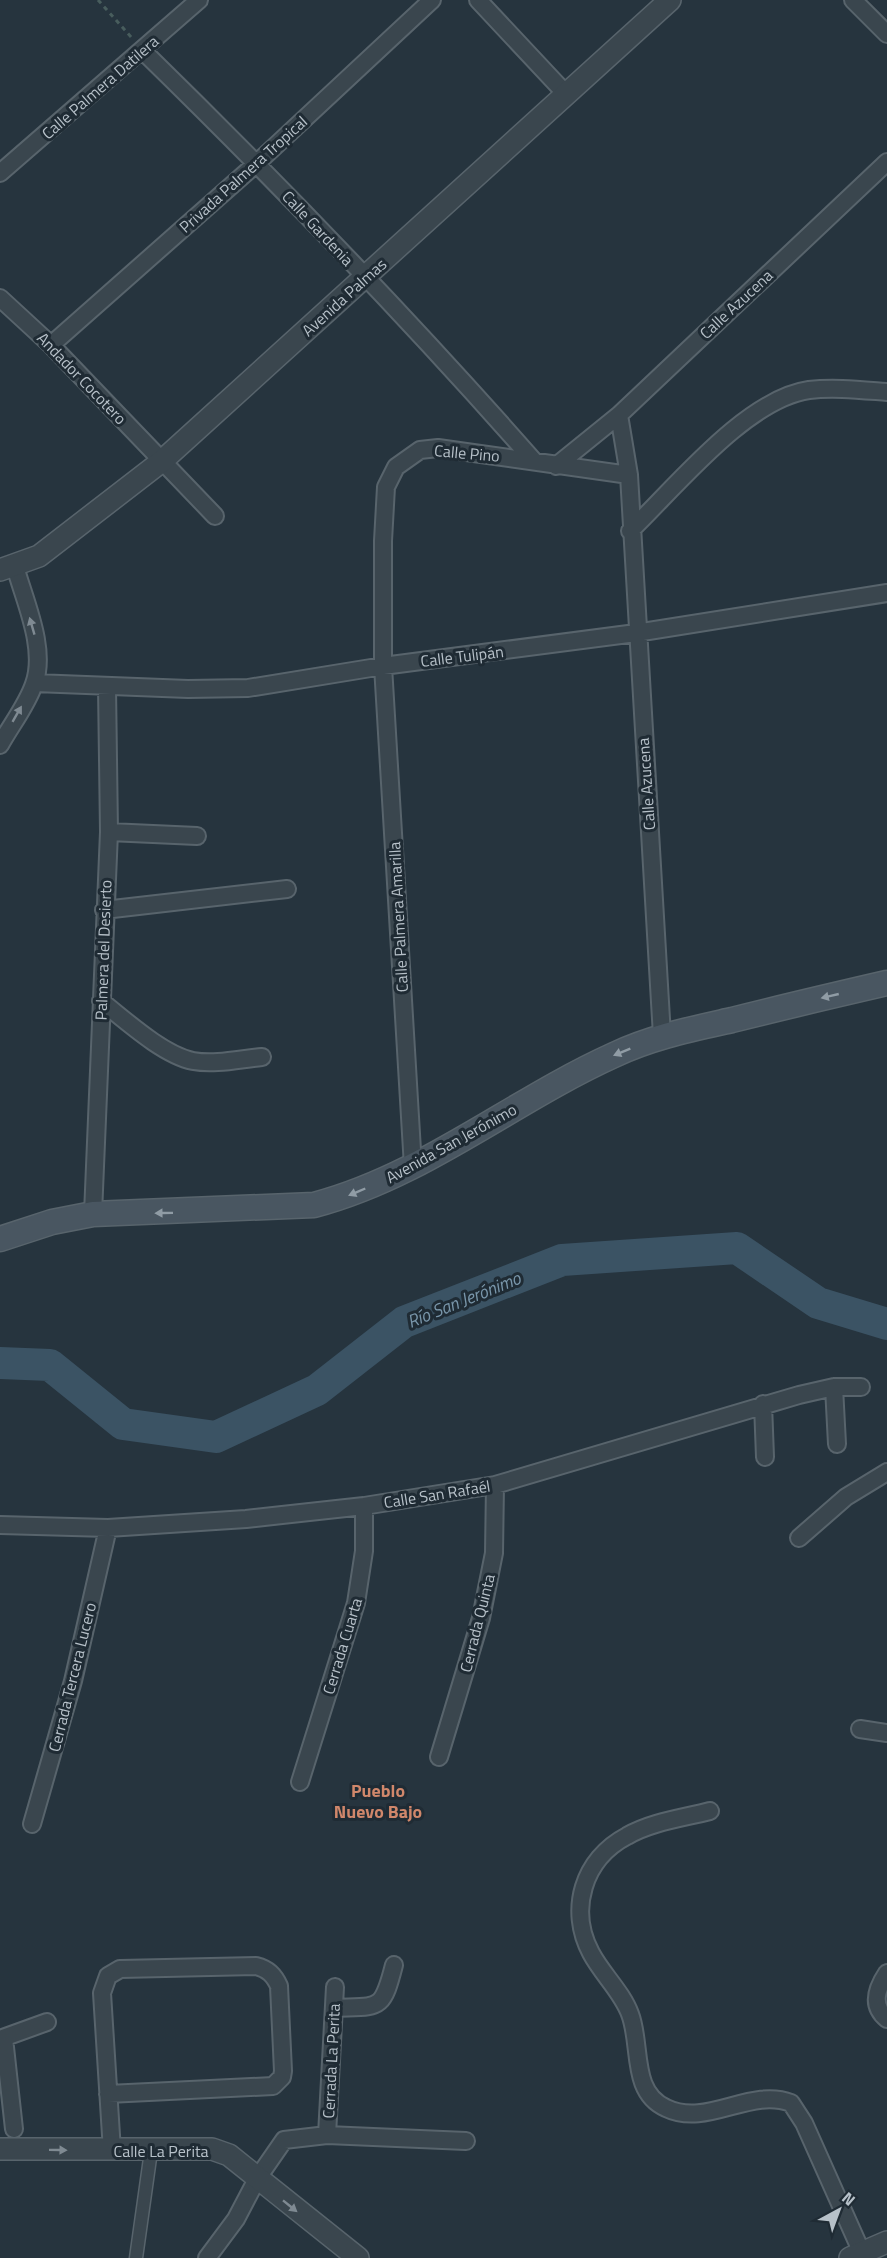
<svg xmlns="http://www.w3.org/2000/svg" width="887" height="2258" viewBox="0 0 887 2258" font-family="'Titillium Web',sans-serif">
	<rect width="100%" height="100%" fill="#26343e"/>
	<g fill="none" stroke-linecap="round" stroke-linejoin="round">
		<!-- river -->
		<path stroke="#3b5364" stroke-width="32" d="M0 1363 50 1365 123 1424 216 1437 317 1390 404 1322 562 1260 737 1248 818 1303 887 1324"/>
		<defs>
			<path id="pedestrian" d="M136 2258 151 2151"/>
			<path id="minor" d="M478 0 566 94
				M853 0 887 34
				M143 51C278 183 409 319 534 461
				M0 173 199 0
				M0 298 51 345 215 516
				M51 345 257 163 432 0
				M619 415 629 475 662 1036
				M556 466 619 415 887 162
				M630 531C675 488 746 399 809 390 834 387 861 390 887 392
				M35 683 188 689 248 688 383 666 636 633 887 593
				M0 745C11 725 27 705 34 684 47 648 24 600 15 566
				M109 832 197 836
				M104 910 287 889
				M101 1001C125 1020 163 1055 193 1061 215 1065 240 1059 262 1057
				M413 1167 383 666V541L386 487 396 467 420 450 438 448 629 475
				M93 1214 109 832 107 687
				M834 1387 837 1444
				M763 1404 765 1457
				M0 1525 108 1528 246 1519 364 1506 495 1485 799 1395 834 1387H861
				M799 1538 846 1497 887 1472
				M860 1729 887 1733
				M439 1757 481 1618 494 1553 495 1485
				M300 1782 356 1603 364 1551V1506
				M710 1811C683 1818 651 1822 627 1836 583 1859 568 1910 591 1953 602 1974 622 1992 630 2014 642 2045 630 2092 666 2108 707 2128 750 2087 791 2103L804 2123 862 2253
				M32 1824 73 1681 108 1528
				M887 1973C877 1988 870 2005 887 2019
				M334 2008C380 2006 382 2012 394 1965
				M4 2038 14 2129
				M0 2039 47 2022
				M108 2094 273 2086 282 2077 283 2071 279 1986C274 1975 268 1969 256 1966L120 1969 108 1976 102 1993 112 2151
				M327 2135 335 1987
				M207 2258 236 2219 257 2179 284 2140 327 2135 466 2141"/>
			<path id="tertiary" d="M0 570 39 556 162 461 670 0
				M0 2149H212L229 2155 358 2258
				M850 2258 887 2242"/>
			<path id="secondary" d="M0 1239 52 1222 93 1214 314 1205C424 1176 512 1101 614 1055 652 1037 692 1029 732 1020 784 1007 835 995 887 983"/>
		</defs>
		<!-- pedestrian casing -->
		<use href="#pedestrian" stroke="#58646c" stroke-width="15"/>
		<!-- minor casing -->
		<use href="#minor" stroke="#58646c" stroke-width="20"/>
		<!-- tertiary casing -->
		<use href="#tertiary" stroke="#58646c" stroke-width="24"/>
		<!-- secondary casing -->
		<use href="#secondary" stroke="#58646c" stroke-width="27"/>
		<!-- path -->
		<path stroke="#485d5d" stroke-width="3" stroke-dasharray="4.5 4.5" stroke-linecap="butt" d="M98 0 132 38"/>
		<!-- pedestrian -->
		<use href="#pedestrian" stroke="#3a464e" stroke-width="12"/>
		<!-- minor -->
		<use href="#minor" stroke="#3a464e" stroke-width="16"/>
		<!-- tertiary -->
		<use href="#tertiary" stroke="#3a464e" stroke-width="21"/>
		<!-- secondary -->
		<use href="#secondary" stroke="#495661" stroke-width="24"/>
	</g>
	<!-- one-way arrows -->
	<defs><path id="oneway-solid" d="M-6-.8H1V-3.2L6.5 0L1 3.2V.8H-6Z" transform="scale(1.5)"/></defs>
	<g fill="#7f8a92">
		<use href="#oneway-solid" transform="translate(32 626) rotate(-106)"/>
		<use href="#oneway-solid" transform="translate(17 714) rotate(-60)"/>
		<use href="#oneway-solid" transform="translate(58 2150) rotate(1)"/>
		<use href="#oneway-solid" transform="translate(290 2206) rotate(39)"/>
	</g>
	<g fill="#909ca5">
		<use href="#oneway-solid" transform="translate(830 996) rotate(167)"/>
		<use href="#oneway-solid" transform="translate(622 1052) rotate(158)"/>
		<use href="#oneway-solid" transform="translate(357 1192) rotate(157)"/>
		<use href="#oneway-solid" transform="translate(164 1213) rotate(179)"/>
	</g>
	<g text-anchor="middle" stroke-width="6" stroke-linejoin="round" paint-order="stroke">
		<!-- street labels -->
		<g font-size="16" fill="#b7c1c9" stroke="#1f2b34">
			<text transform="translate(100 87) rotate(-41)" y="6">Calle Palmera Datilera</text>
			<text transform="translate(243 174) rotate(-42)" y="6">Privada Palmera Tropical</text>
			<text transform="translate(318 228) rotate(47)" y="6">Calle Gardenia</text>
			<text transform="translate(344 297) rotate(-42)" y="6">Avenida Palmas</text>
			<text transform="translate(736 304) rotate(-43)" y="6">Calle Azucena</text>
			<text transform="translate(82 378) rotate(46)" y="6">Andador Cocotero</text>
			<text transform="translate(467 453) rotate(5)" y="6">Calle Pino</text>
			<text transform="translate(462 656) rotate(-7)" y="6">Calle Tulipán</text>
			<text transform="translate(646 784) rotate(-94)" y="6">Calle Azucena</text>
			<text transform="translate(398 917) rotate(-93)" y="6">Calle Palmera Amarilla</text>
			<text transform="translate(103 950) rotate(-88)" y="6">Palmera del Desierto</text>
			<text transform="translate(451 1143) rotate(-29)" y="6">Avenida San Jerónimo</text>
			<text transform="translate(437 1494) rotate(-9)" y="6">Calle San Rafaél</text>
			<text transform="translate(477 1623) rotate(-76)" y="6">Cerrada Quinta</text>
			<text transform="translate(342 1646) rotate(-73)" y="6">Cerrada Cuarta</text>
			<text transform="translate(72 1677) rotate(-76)" y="6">Cerrada Tercera Lucero</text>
			<text transform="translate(331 2061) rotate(-87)" y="6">Cerrada La Perita</text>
			<text x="161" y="2157">Calle La Perita</text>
		</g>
		<!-- water labels -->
		<g font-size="18" font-style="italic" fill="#7996aa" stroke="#1f2b34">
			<text transform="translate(464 1300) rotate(-22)" y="6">Río San Jerónimo</text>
		</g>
		<!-- neighbourhood labels -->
		<g font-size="18" font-weight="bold" fill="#d0876b" stroke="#1f2b34">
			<text x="378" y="1797">Pueblo<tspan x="378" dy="21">Nuevo Bajo</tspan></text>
		</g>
	</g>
	<!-- north arrow -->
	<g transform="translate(839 2210) rotate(41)" stroke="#1f2b34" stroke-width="4.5" paint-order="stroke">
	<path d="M0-4.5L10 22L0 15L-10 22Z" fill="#b7c1c9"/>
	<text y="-9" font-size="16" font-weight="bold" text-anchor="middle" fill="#b7c1c9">N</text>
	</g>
</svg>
